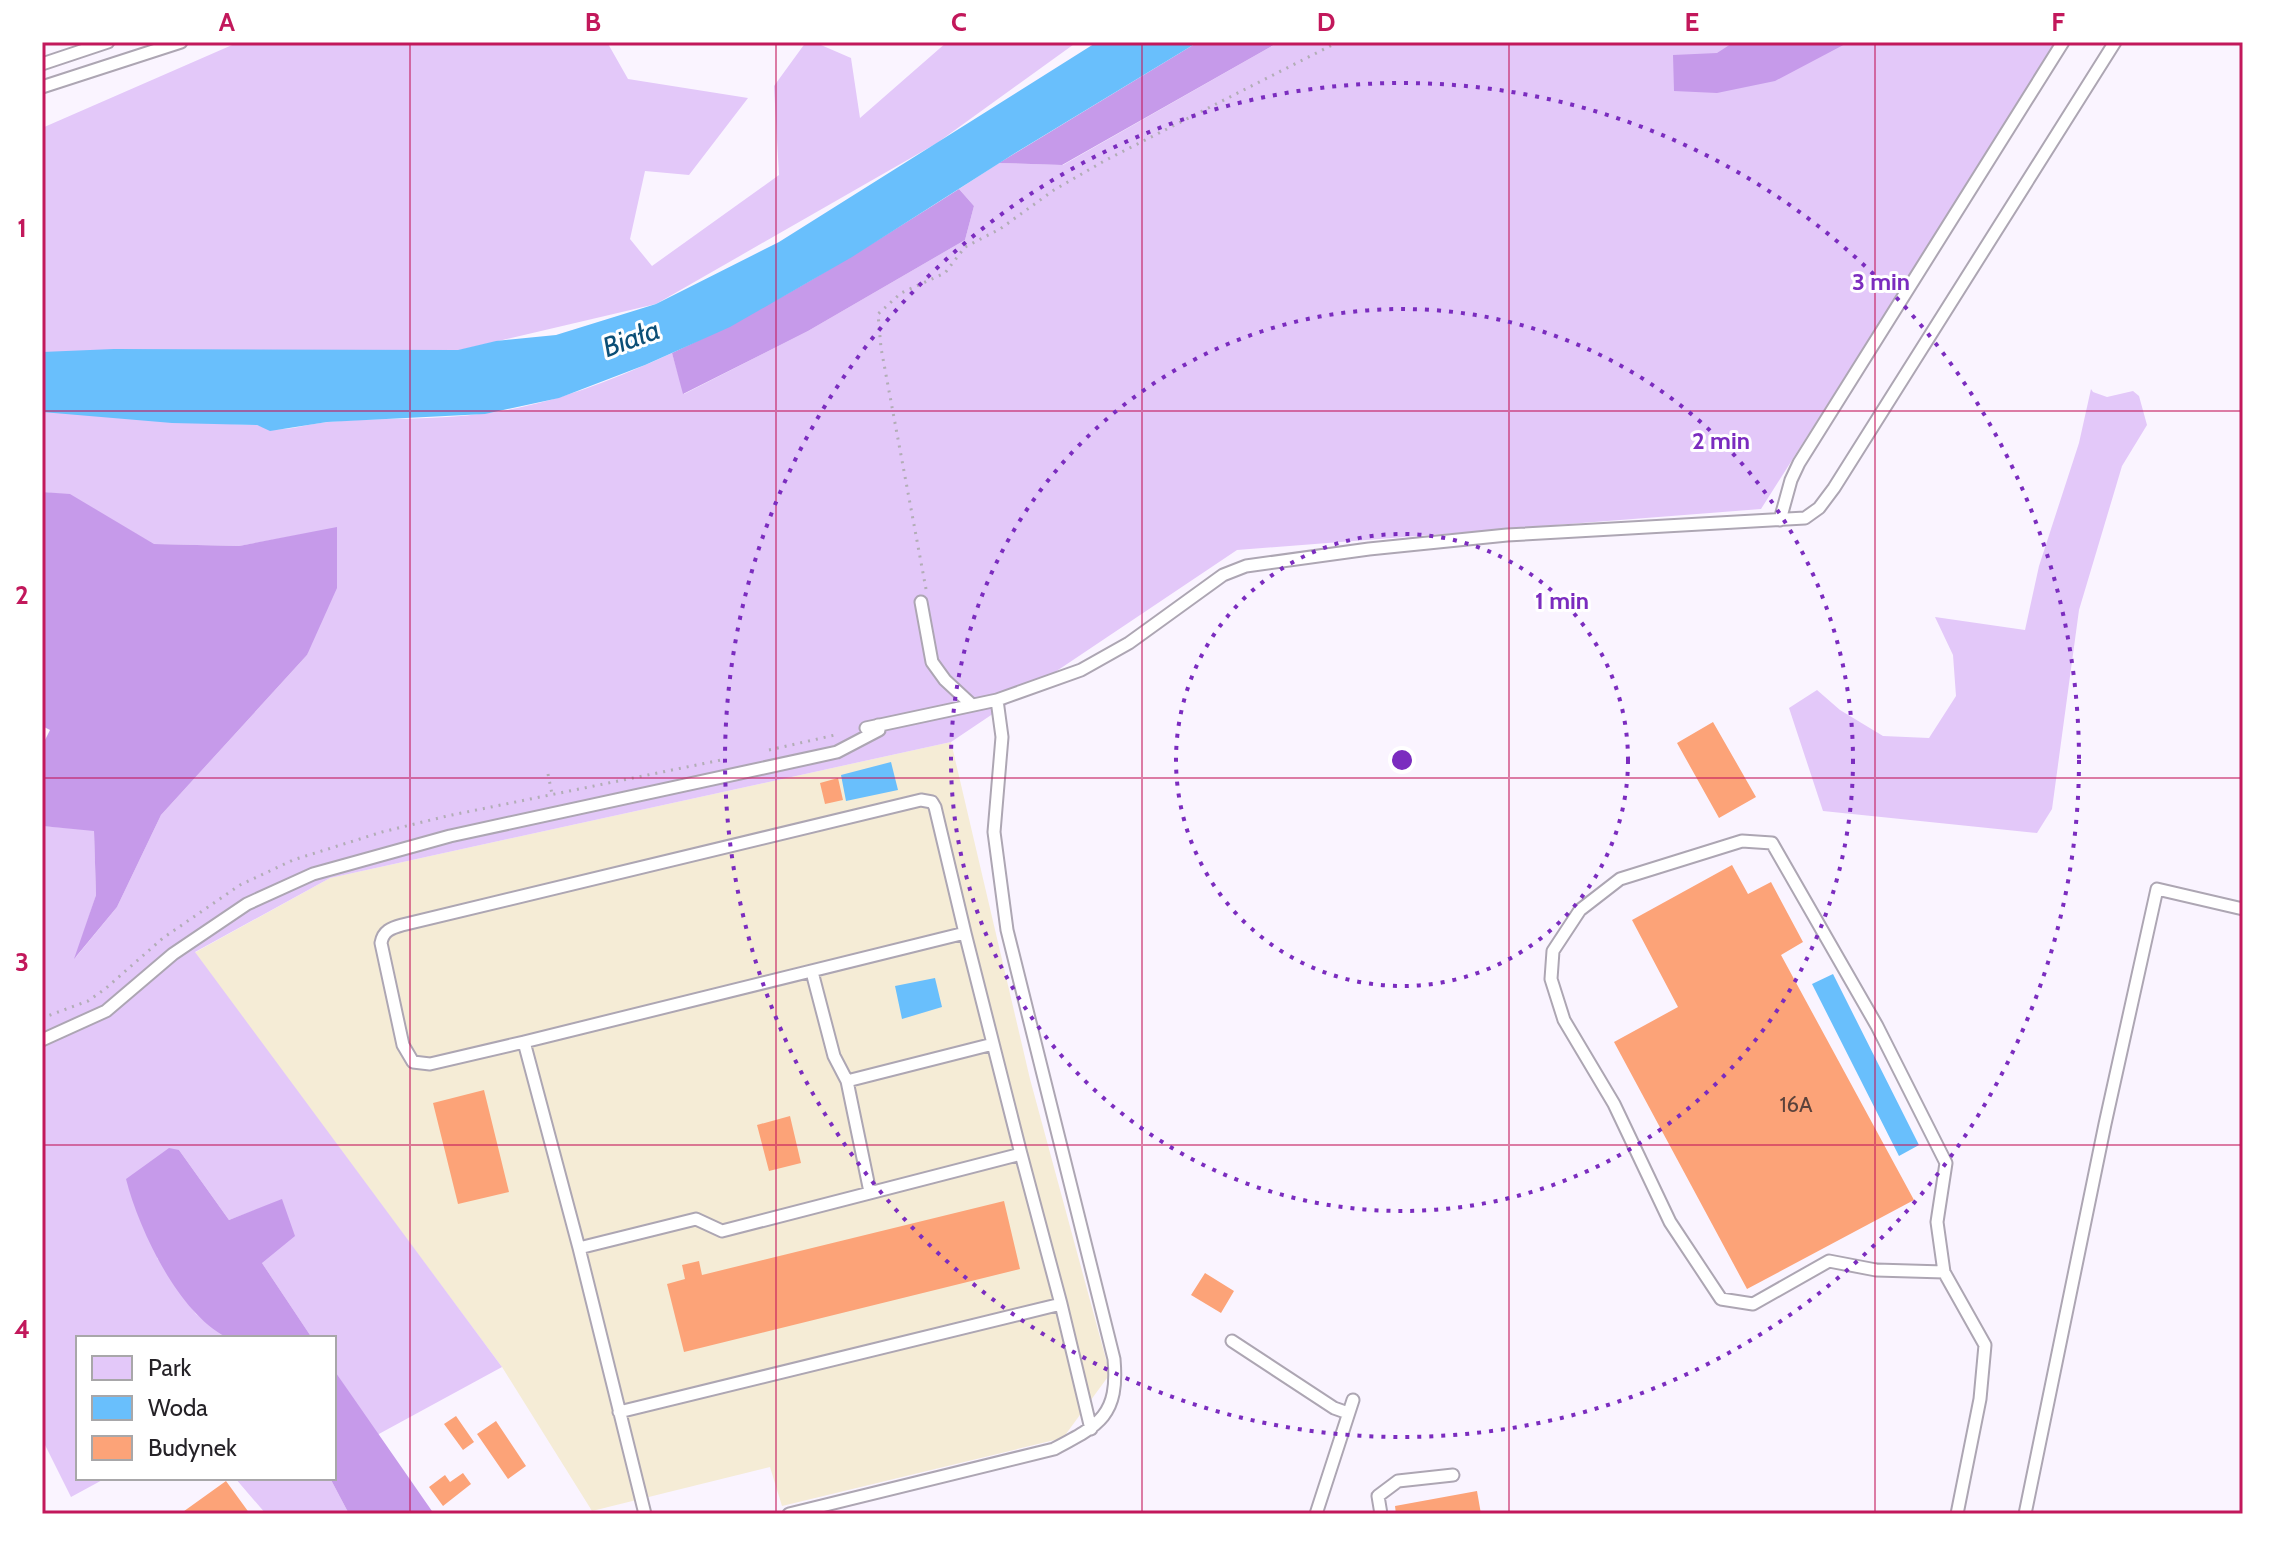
<svg xmlns="http://www.w3.org/2000/svg" width="2285" height="1556" viewBox="0 0 2285 1556" font-family="Cabin,sans-serif">
	<rect width="100%" height="100%" fill="#faf4ff"/>
	<!-- industrial -->
	<path fill="#f5ecd6" d="M951 742 1030 1079 1110 1374 1063 1438 782 1506 770 1467 592 1511 502 1367 194 953 330 878Z"/>
	<!-- green -->
	<path fill="#e3c8f9" d="M239 42H607L628 79 748 98 689 175 645 171 630 239 652 266 779 175 774 86 806 42H814L851 58 860 118 947 42H1077L937 143 656 304 157 421 257 425C281 435 304 424 328 422 381 417 434 421 487 413 551 405 613 380 672 353L684 394 808 331 965 240 974 206 959 189 999 163 1063 165 1279 42H1734L1674 90 1849 42H2050L2055 45 1761 509 1237 550 951 742 330 878 195 952 502 1367 377 1435 334 1370V1338H312L262 1263 282 1200 229 1220 179 1150 157 1258 196 1314 228 1338H78V1478H106L71 1497 42 1439V826L94 830 96 895 76 957 117 907 161 815 307 655 337 528 239 546 153 544 70 495 42 492V128Z
		M2091 389 2093 392 2107 397 2133 391 2139 396 2147 425 2122 466 2079 610 2052 809 2037 833 1823 811 1789 708 1817 690 1840 710 1883 736 1929 738 1956 696 1953 655 1935 617 2025 630 2039 566 2079 443Z
		M235 1478H330L349 1514H266Z"/>
	<!-- forest -->
	<path fill="#c69aea" d="M1198 42H1279L1062 165 999 163Z
		M1734 42H1849L1775 81 1717 93 1674 91 1673 55 1717 53Z
		M959 189 974 206 965 240 808 331 683 394 672 353C773 307 866 248 959 189Z
		M42 492 70 494 154 544 239 546 337 527V588L307 655 161 815 117 907 74 959 96 895 94 831 42 826V746L50 730 42 726Z
		M169 1148 179 1150 229 1220 282 1199 295 1236 262 1263 312 1338C297 1338 236 1342 226 1337 178 1312 139 1230 126 1179Z
		M334 1370 434 1514H349L330 1478H334Z"/>
	<!-- water -->
	<path fill="#69bffc" d="M1097 42H1198L1012 155 852 257 730 327 645 365 559 398 485 414 327 422 270 431 257 425 172 423 42 412V352L114 349 458 350 496 341 556 335 656 304 779 242Z
		M891 762 898 790 846 801 841 775Z
		M1833 974 1919 1145 1899 1156 1812 984Z
		M935 978 942 1007 902 1019 895 986Z"/>
	<!-- building -->
	<path fill="#fca378" d="M1713 722 1756 797 1719 818 1677 743Z
		M838 778 843 800 825 804 820 783Z
		M1732 865 1748 894 1771 882 1803 942 1781 955 1914 1200 1747 1289 1614 1042 1678 1007 1632 920Z
		M484 1090 509 1192 458 1204 433 1103Z
		M790 1116 801 1163 769 1171 757 1125Z
		M1004 1201 1020 1269 684 1352 667 1284 685 1279 682 1265 699 1261 702 1275Z
		M1205 1273 1234 1291 1221 1313 1191 1295Z
		M456 1416 474 1442 463 1450 444 1424Z
		M496 1421 526 1466 508 1479 477 1434Z
		M463 1473 471 1484 443 1506 429 1487 445 1475 450 1482Z
		M226 1481 250 1514H180Z
		M1477 1491 1481 1514H1396L1395 1506Z"/>
	<g fill="none" stroke-linecap="round" stroke-linejoin="round">
		<defs>
			<path id="service" d="M42 64 108 42
				M42 87 181 42
				M1780 520 1791 480 1799 463 2063 42
				M921 602 932 662 945 680 972 705
				M866 728 997 700
				M812 972 834 1056 847 1081
				M42 1040 106 1011 173 954 247 904 313 874 450 836 837 752 879 730 878 725
				M524 1042 430 1064 413 1062 403 1045 381 943C383 931 391 928 402 925L921 800 932 802 935 807 965 933
				M870 1192 847 1081 993 1044
				M579 1248 696 1219 722 1231 1021 1154 1061 1304 619 1412
				M1944 1272 1876 1270 1829 1261 1753 1304 1721 1299 1670 1222 1614 1104 1564 1020 1551 979 1553 951 1580 910 1620 879 1742 841 1772 843 1877 1026 1946 1163 1937 1222 1944 1272 1985 1345 1980 1399 1957 1514
				M1061 1304 1091 1429
				M1232 1341 1334 1408 1348 1413
				M645 1514 579 1248 524 1042 965 933 1021 1154
				M789 1514 1054 1449C1100 1425 1119 1415 1114 1359L1007 930 994 832 1002 737 997 700 1081 670 1129 643 1223 575 1246 566 1369 549 1507 535 1805 518 1819 508 1834 488 2115 42
				M1316 1514 1353 1400
				M1381 1514 1378 1496 1398 1481 1453 1475
				M2025 1514 2105 1124 2157 889 2243 909"/>
		</defs>
		<!-- service casing -->
		<use href="#service" stroke="#ada6b3" stroke-width="15"/>
		<!-- path -->
		<path stroke="#b2adb6" stroke-width="3" stroke-dasharray="2 6" stroke-linecap="butt" d="M926 589 881 348 878 314 901 293 945 273 965 247 1000 229 1054 190 1104 161 1338 42
			M769 750 835 735
			M548 774 552 794
			M42 1018 88 1001 105 989 163 938 240 885 293 860 382 832 447 816 726 759"/>
		<!-- service -->
		<use href="#service" stroke="#fff" stroke-width="11"/>
	</g>
	<!-- grid -->
	<path fill="none" stroke="#c2185b" stroke-width="2" stroke-opacity="0.55" d="M410 42V1514M776 42V1514M1142 42V1514M1509 42V1514M1875 42V1514M42 411H2243M42 778H2243M42 1145H2243"/>
	<!-- distance rings -->
	<g fill="none" stroke="#7b2cbf" stroke-width="4" stroke-dasharray="4 8">
		<circle cx="1402" cy="760" r="226"/>
		<circle cx="1402" cy="760" r="451"/>
		<circle cx="1402" cy="760" r="677"/>
	</g>
	<g text-anchor="middle" stroke-width="6" stroke-linejoin="round" paint-order="stroke">
		<!-- number labels -->
		<g font-size="22" fill="#5b423b">
			<text x="1796" y="1112">16A</text>
		</g>
		<!-- water labels -->
		<g font-size="28" font-style="italic" fill="#0c4f76" stroke="#fff">
			<text transform="translate(631 338) rotate(-20)" y="10">Biała</text>
		</g>
	</g>
	<circle cx="1402" cy="760" r="12" fill="#7b2cbf" stroke="#fff" stroke-width="4"/>
	<g font-size="24" text-anchor="middle" font-weight="bold" fill="#7b2cbf" stroke="#fff" stroke-width="6" stroke-linejoin="round" paint-order="stroke">
		<text x="1881" y="290">3 min</text>
		<text x="1721" y="449">2 min</text>
		<text x="1562" y="609">1 min</text>
	</g>
	<!-- border -->
	<rect width="2285" height="1556" fill="none" stroke="#ffffff" stroke-width="88"/>
	<!-- legend -->
	<rect x="76" y="1336" width="260" height="144" fill="#ffffff" stroke="#a8a7a9" stroke-width="2"/>
	<rect x="92" y="1356" width="40" height="24" fill="#e3c8f9" stroke="#a8a7a9" stroke-width="2"/>
	<text x="148" y="1376" font-size="24" fill="#252227">Park</text>
	<rect x="92" y="1396" width="40" height="24" fill="#69bffc" stroke="#a8a7a9" stroke-width="2"/>
	<text x="148" y="1416" font-size="24" fill="#252227">Woda</text>
	<rect x="92" y="1436" width="40" height="24" fill="#fca378" stroke="#a8a7a9" stroke-width="2"/>
	<text x="148" y="1456" font-size="24" fill="#252227">Budynek</text>
	<rect x="44" y="44" width="2197" height="1468" fill="none" stroke="#c2185b" stroke-width="3"/>
	<g font-size="26" text-anchor="middle" font-weight="bold" fill="#c2185b">
		<text x="227" y="31">A</text>
		<text x="593" y="31">B</text>
		<text x="959" y="31">C</text>
		<text x="1326" y="31">D</text>
		<text x="1692" y="31">E</text>
		<text x="2058" y="31">F</text>
		<text x="22" y="237">1</text>
		<text x="22" y="604">2</text>
		<text x="22" y="971">3</text>
		<text x="22" y="1338">4</text>
	</g>
</svg>
